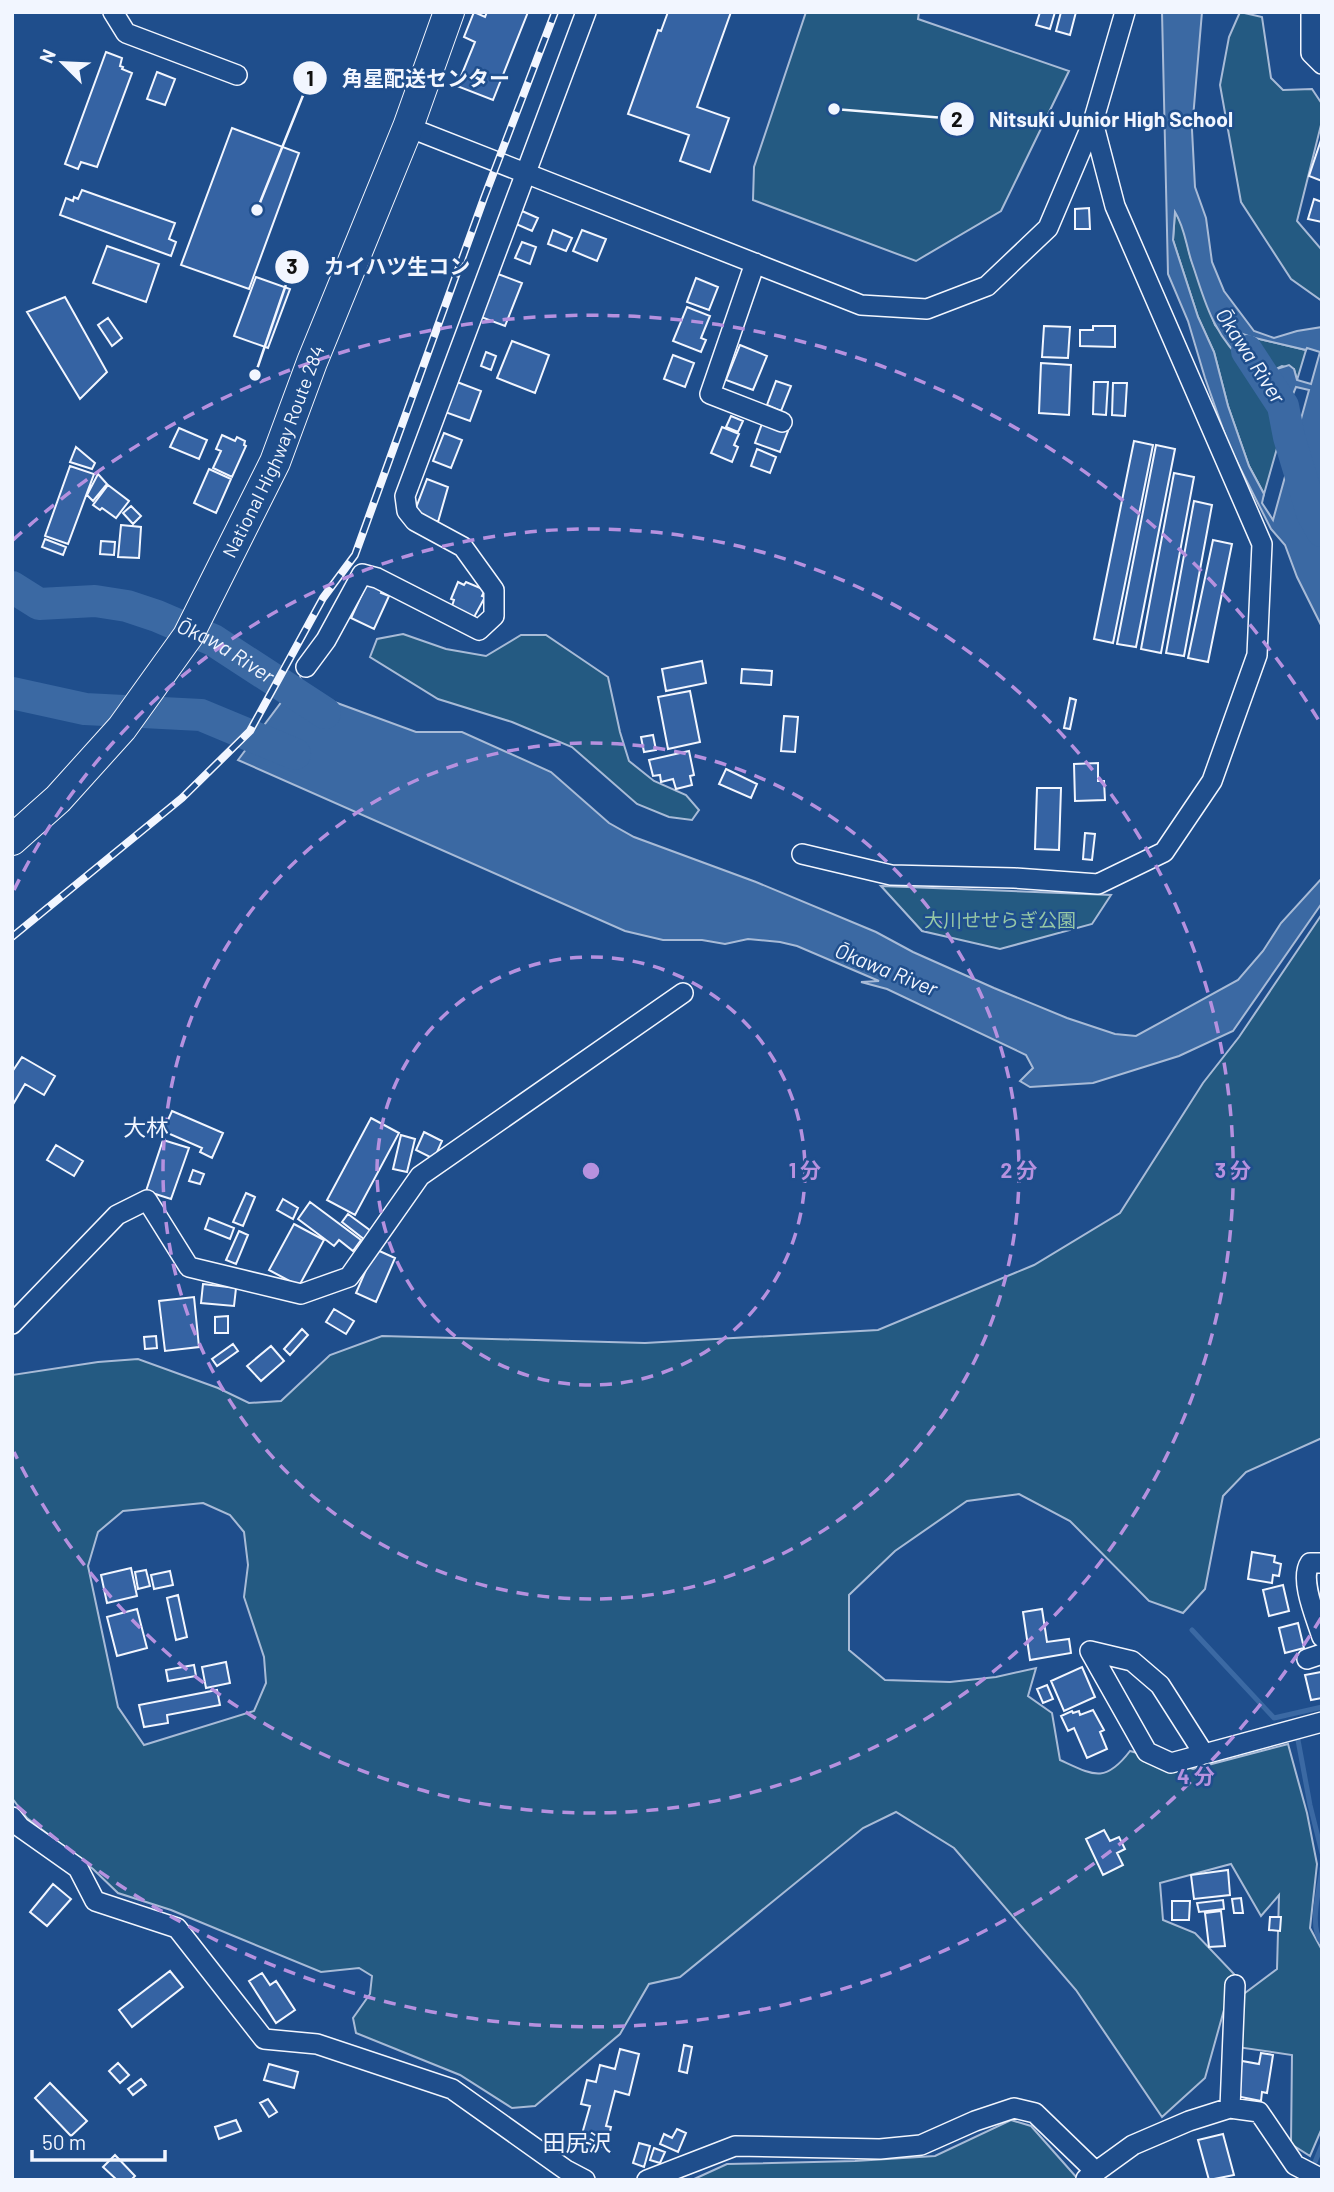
<svg xmlns="http://www.w3.org/2000/svg" width="1334" height="2192" viewBox="0 0 1334 2192" font-family="Barlow,'Noto Sans JP',sans-serif">
	<rect width="100%" height="100%" fill="#1f4e8c"/>
	<!-- green -->
	<path fill="#245a82" stroke="#a8bbd7" stroke-width="2" fill-rule="evenodd" d="M806 12H919L918 19 1069 71 1001 211 916 261 753 200 754 167Z
		M1240 12 1262 17 1271 78 1283 90 1312 89 1322 104V121L1297 221 1322 250V301L1291 279 1241 202 1220 85 1229 37Z
		M1175 211 1183 227 1191 259 1215 325 1257 376 1291 399 1264 494 1249 466 1228 406 1214 352 1198 317 1173 240Z
		M1238 332 1251 337 1306 350 1297 380 1294 369 1282 366 1274 370C1266 365 1265 358 1259 353 1250 344 1246 343 1238 332Z
		M403 634 446 649 486 656 521 635H546L608 677 620 732 629 761 654 781 686 795 699 810 692 820 669 817 637 804 572 747 512 722 438 699 370 657 377 639Z
		M881 886 1111 895 1092 924 1000 949 922 931Z
		M1322 914V1438L1246 1472 1223 1496 1205 1589 1183 1613 1149 1601 1070 1521 1019 1494 967 1501 895 1551 849 1595V1650L885 1680 950 1682 996 1677 1036 1668 1028 1696 1052 1713 1060 1760C1093 1775 1105 1784 1130 1751L1193 1769 1288 1744 1307 1813 1317 1864 1310 1928 1322 1950V2128L1310 2156 1291 2144 1292 2055 1237 2047 1241 1996 1277 1969 1279 1895 1261 1916 1231 1864 1160 1883 1163 1920 1195 1933 1234 1974 1205 2078 1162 2117 1076 1990 954 1848 896 1812 863 1828 680 1977 649 1984 620 2034 535 2106 512 2108 460 2075 356 2033 353 2018 370 1994 372 1976 359 1968 321 1972 171 1910 118 1893 93 1869 27 1818 12 1798V1375L98 1362 138 1359 218 1388 249 1403 281 1401 330 1355 382 1336 645 1343 878 1330 1034 1265 1120 1213 1203 1083 1239 1037ZM203 1503 230 1515 244 1532 248 1565 244 1597 264 1657 266 1683 254 1711 144 1745 118 1707 88 1566 98 1532 123 1511Z
		M1011 2120 1031 2126 1078 2179 692 2180 727 2164 855 2161 935 2156Z"/>
	<!-- water -->
	<path fill="#3b69a3" stroke="#a8bbd7" stroke-width="2" fill-rule="evenodd" d="M1162 12H1202L1192 130 1195 187 1206 218 1212 262 1224 291 1254 331 1274 338 1297 331 1322 327V627L1297 577 1285 545 1271 529 1229 446 1205 378 1188 321 1168 274ZM1175 212C1185 228 1186 246 1192 263 1199 283 1205 306 1215 324 1232 357 1262 380 1291 399L1296 387 1309 390 1273 520 1262 503 1264 494 1249 466 1228 406 1214 352 1198 317 1173 240ZM1240 333 1251 337 1306 350 1307 348 1320 352 1311 384 1297 380 1294 369 1289 365 1274 370C1266 365 1266 359 1259 353 1251 344 1246 344 1240 333Z
		M300 677 304 687 329 700 416 732H462L551 772 609 823 634 837 756 882 876 932 913 952 994 988 1067 1018 1115 1034 1136 1036 1238 980 1263 951 1281 923 1322 878V903L1233 1031 1179 1056 1093 1083 1030 1087 1020 1081 1033 1068 1026 1055 887 989 861 982 879 981 797 946 780 942 748 939 725 944 702 940H663L625 931 238 760Z"/>
	<g fill="none" stroke-linecap="round" stroke-linejoin="round">
		<!-- stream -->
		<path stroke="#3b69a3" stroke-width="5" d="M1192 1630 1274 1718 1322 1707
			M1298 1740 1310 1805 1322 1853
			M1322 1868C1320 1889 1308 1926 1322 1943
			M1315 2162 1322 2145"/>
		<!-- river -->
		<g stroke="#3b69a3" stroke-width="32">
			<path d="M1247 351 1283 406 1289 437 1312 513 1322 531"/>
			<path id="s1" d="M12 587 39 604 95 601 127 606 157 616 213 640 325 713"/>
			<path d="M12 693 85 709 201 715 295 754"/>
		</g>
	</g>
	<!-- building -->
	<path fill="#3563a3" stroke="#f2f6ff" stroke-width="2" d="M474 12 485 17 487 12H528L493 100 457 86 475 42 464 37Z
		M668 12H731L697 107 729 118 710 172 680 161 689 135 628 114 658 30 661 31Z
		M1040 12H1055L1050 29 1036 25Z
		M1061 12H1076L1070 35 1056 31Z
		M106 52 122 58 120 66 123 67 122 69 132 73 97 167 81 162 78 169 65 164Z
		M157 72 175 79 165 105 147 99Z
		M232 128 299 153 249 289 181 265Z
		M1322 137V181L1309 176Z
		M82 190 175 223 169 239 176 242 171 256 60 215 66 198 73 201 74 197 78 199Z
		M1314 199 1322 202V222L1308 219Z
		M1089 208 1090 229H1075V209Z
		M522 211 538 218 532 231 516 224Z
		M553 230 572 238 566 251 548 244Z
		M582 230 606 239 597 261 573 251Z
		M522 242 536 247 530 264 515 258Z
		M107 246 159 264 146 302 93 283Z
		M498 274 522 283 505 326 481 317Z
		M256 277 290 289 268 348 234 336Z
		M696 278 718 287 709 310 687 302Z
		M65 297 107 372 80 399 27 312Z
		M687 307 710 316 701 338 706 340 701 352 673 341Z
		M108 318 122 338 112 346 98 325Z
		M1044 326 1070 327 1068 358 1042 357Z
		M1093 326H1115V347L1080 346V330H1093Z
		M512 341 549 355 535 393 497 378Z
		M740 345 767 356 753 390 726 380Z
		M486 352 496 356 491 370 481 366Z
		M673 355 694 363 685 387 664 379Z
		M1041 363 1071 365 1069 415 1039 413Z
		M776 381 791 386 781 411 767 405Z
		M457 382 481 391 470 421 445 412Z
		M1094 382H1108L1106 415 1093 414Z
		M1113 383H1127L1125 416 1112 415Z
		M731 416 743 421 738 432 726 427Z
		M763 421 788 431 780 452 755 443Z
		M722 427 739 434 734 445 738 447 732 462 711 453Z
		M179 428 207 440 199 459 170 447Z
		M444 433 462 440 451 468 433 461Z
		M222 435 235 441 237 437 245 441 244 445 246 446 232 477 213 468 221 451 216 449Z
		M1134 441 1153 445 1113 643 1094 639Z
		M1156 445 1175 449 1136 647 1117 644Z
		M76 447 95 463 92 469 70 462Z
		M757 449 776 457 770 473 751 466Z
		M70 466 94 474 68 544 45 536Z
		M209 469 231 479 216 513 194 503Z
		M1174 473 1194 477 1161 653 1141 649Z
		M98 474 107 484 93 501 87 495Z
		M427 479 448 487 438 522 414 513Z
		M108 485 129 501 116 518 102 508 100 510 93 505Z
		M1194 501 1212 505 1184 656 1166 653Z
		M131 506 141 516 133 524 123 513Z
		M121 525 141 527 139 558 118 557Z
		M45 539 66 547 63 555 42 547Z
		M1213 540 1232 544 1208 662 1188 658Z
		M101 541 115 542 114 555 100 554Z
		M368 581 383 588 381 593 389 596 374 629 351 618Z
		M458 582 464 585 466 582 485 590 482 596 485 597 473 619 451 609 454 600 451 599Z
		M702 661 706 683 666 691 662 669Z
		M742 669 772 671 771 685 741 683Z
		M690 691 700 742 668 749 658 697Z
		M1070 698 1076 700 1070 729 1064 728Z
		M784 716 798 717 795 752 781 751Z
		M653 735 656 750 644 752 641 737Z
		M689 751 694 775 690 776 692 785 676 789 673 779 661 782 660 775 653 776 649 760Z
		M1098 763V781H1104L1105 800 1075 801 1074 764Z
		M726 769 757 784 751 798 719 784Z
		M1037 788H1061L1059 850 1035 849Z
		M1085 833 1095 834 1092 860 1083 859Z
		M22 1057 55 1076 44 1095 25 1084 12 1106V1072Z
		M172 1111 223 1133 212 1158 200 1152 202 1148 163 1131Z
		M371 1118 399 1133 355 1215 327 1200Z
		M424 1132 442 1141 434 1159 416 1150Z
		M401 1135 415 1139 407 1172 393 1169Z
		M163 1140 189 1148 171 1199 146 1191Z
		M56 1145 83 1161 74 1176 47 1160Z
		M193 1170 204 1174 200 1184 189 1181Z
		M246 1193 255 1197 243 1226 233 1222Z
		M283 1199 298 1208 293 1219 277 1210Z
		M310 1202 361 1240 353 1251 339 1240 334 1246 298 1219Z
		M348 1214 371 1231 365 1240 342 1222Z
		M209 1218 234 1228 230 1239 205 1229Z
		M294 1224 324 1240 299 1286 269 1270Z
		M239 1231 248 1235 236 1264 226 1260Z
		M375 1249 395 1258 376 1302 356 1293Z
		M203 1284 236 1288 234 1306 201 1303Z
		M194 1297 199 1347 165 1351 159 1301Z
		M334 1309 354 1321 346 1334 326 1322Z
		M228 1316V1333H215V1317Z
		M302 1329 308 1335 290 1355 284 1349Z
		M156 1336 157 1348 145 1349 144 1337Z
		M233 1344 238 1351 217 1366 212 1359Z
		M271 1346 284 1361 261 1381 247 1366Z
		M1252 1552 1275 1556 1274 1562 1281 1564 1279 1576 1273 1575 1272 1583 1248 1579Z
		M131 1568 137 1596 107 1603 101 1575Z
		M146 1570 150 1586 138 1589 135 1572Z
		M170 1571 173 1585 154 1589 151 1575Z
		M1283 1585 1289 1611 1269 1616 1263 1590Z
		M178 1595 187 1637 176 1640 167 1598Z
		M137 1609 147 1648 117 1656 107 1617Z
		M1042 1609 1047 1642 1069 1639 1071 1653 1030 1660 1023 1612Z
		M1298 1623 1304 1648 1285 1653 1279 1628Z
		M226 1662 230 1683 206 1688 202 1667Z
		M194 1665 196 1676 168 1681 166 1670Z
		M1082 1667 1095 1697 1064 1711 1051 1681Z
		M1321 1672 1322 1698 1311 1700 1305 1675Z
		M1047 1685 1053 1699 1043 1703 1037 1689Z
		M217 1690 220 1705 167 1715 168 1723 144 1727 139 1705Z
		M1093 1710 1104 1730 1100 1732 1107 1749 1087 1758 1074 1728 1068 1731 1061 1716 1072 1711 1073 1713 1079 1711 1080 1715Z
		M1104 1830 1110 1841 1119 1837 1125 1849 1117 1853 1123 1865 1103 1875 1086 1839Z
		M1228 1870 1230 1895 1194 1899 1191 1875Z
		M53 1884 71 1899 47 1926 30 1912Z
		M1241 1898 1243 1913H1234L1232 1899Z
		M1223 1900 1224 1909 1199 1912 1197 1903Z
		M1172 1901H1190L1189 1920H1172Z
		M1221 1911 1225 1946 1209 1947 1205 1913Z
		M1270 1917H1281L1280 1931 1269 1930Z
		M170 1971 183 1987 132 2027 119 2010Z
		M262 1973 270 1985 276 1981 295 2010 276 2023 249 1981Z
		M684 2045 692 2047 687 2073 679 2071Z
		M620 2049 639 2054 629 2095 615 2091 606 2126 611 2127 606 2148 580 2141 590 2106 581 2104 587 2080 596 2082 600 2065 615 2069Z
		M1261 2053 1273 2055 1267 2093 1262 2092 1261 2101 1236 2096 1242 2061 1259 2064Z
		M118 2063 129 2075 120 2083 109 2071Z
		M269 2064 298 2072 294 2088 264 2080Z
		M141 2079 146 2085 133 2095 128 2089Z
		M50 2083 87 2121 71 2136 35 2098Z
		M268 2099 277 2112 269 2117 260 2103Z
		M236 2120 241 2131 219 2139 215 2127Z
		M677 2129 686 2133 678 2152 660 2144 664 2134 672 2138Z
		M1223 2134 1234 2175 1209 2180 1198 2140Z
		M639 2143 650 2146 644 2167 633 2163Z
		M654 2148 665 2152 660 2163 650 2160Z
		M115 2155 135 2176 131 2180H117L103 2167Z"/>
	<g fill="none" stroke-linecap="round" stroke-linejoin="round">
		<defs>
			<path id="minor" d="M113 12 126 33 237 75
				M1311 12V53L1322 64
				M408 127 861 305 927 309 987 286 1048 228 1093 122 1125 12
				M755 263 710 394 782 422
				M306 667 326 640 362 574 377 578 479 630 494 616V590L463 547 415 521 407 511 405 496 586 12
				M802 854 891 875 1014 878 1098 884 1164 852 1212 781 1257 655 1262 544 1115 206 1093 122
				M12 1324 117 1215 147 1200 189 1267 301 1294 349 1277 420 1176 683 993
				M1322 1563H1310C1299 1579 1316 1618 1322 1637
				M1307 1659 1322 1654
				M1204 1754 1160 1685 1132 1661 1090 1651 1147 1752 1171 1763 1322 1722
				M12 1817 20 1827 78 1868 95 1901 177 1928 264 2039 317 2044 452 2089 566 2170 585 2180
				M1230 2108 1235 1985
				M1086 2179 1133 2145 1189 2121 1230 2108 1259 2112 1295 2165 1322 2179
				M647 2180 735 2146 880 2149 921 2145 975 2121 1014 2108 1035 2113 1095 2171"/>
			<g id="highway">
				<path id="s2" d="M12 840 58 799 122 728 188 636 275 462 312 362 408 127 449 12"/>
			</g>
		</defs>
		<!-- minor casing -->
		<use href="#minor" stroke="#f2f6ff" stroke-width="22"/>
		<!-- highway casing -->
		<use href="#highway" stroke="#f2f6ff" stroke-width="32"/>
		<!-- minor -->
		<use href="#minor" stroke="#1f4e8c" stroke-width="19"/>
		<!-- highway -->
		<use href="#highway" stroke="#1f4e8c" stroke-width="30"/>
		<defs>
			<path id="rail" d="M12 937 182 798 250 731 323 598 355 555 484 198 555 12"/>
		</defs>
		<!-- rail casing -->
		<use href="#rail" stroke="#f2f6ff" stroke-width="8"/>
		<!-- rail -->
		<use href="#rail" stroke="#1f4e8c" stroke-width="5" stroke-dasharray="16" stroke-linecap="butt"/>
	</g>
	<!-- distance rings -->
	<g fill="none" stroke="#b691df" stroke-width="3.5" stroke-dasharray="12 9">
		<circle cx="591" cy="1171" r="214"/>
		<circle cx="591" cy="1171" r="428"/>
		<path d="M14 890A642 642 0 1 1 14 1452"/>
		<path d="M1321 1618A856 856 0 0 1 13 1802M13 540A856 856 0 0 1 1321 724"/>
	</g>
	<g text-anchor="middle" stroke-width="5" stroke-linejoin="round" paint-order="stroke">
		<!-- street labels -->
		<g font-size="19" fill="#f2f6ff" stroke="#1f4e8c">
			<text dy="7" stroke="none"><textPath href="#s2" startOffset="474">National Highway Route 284</textPath></text>
		</g>
		<!-- park labels -->
		<g font-size="19" fill="#97c8a6" stroke="#1f4e8c">
			<text x="1000" y="927">大川せせらぎ公園</text>
		</g>
		<!-- water labels -->
		<g font-size="21" font-style="italic" fill="#f2f6ff" stroke="#1f4e8c">
			<text transform="translate(1250 356) rotate(57)" y="7">Ōkawa River</text>
			<text dy="7" stroke="none"><textPath href="#s1" startOffset="229">Ōkawa River</textPath></text>
			<text transform="translate(886 970) rotate(22)" y="7">Ōkawa River</text>
		</g>
		<!-- quarter labels -->
		<g font-size="23" fill="#f2f6ff" stroke="#1f4e8c">
			<text x="146" y="1136">大林</text>
			<text x="577" y="2151">田尻沢</text>
		</g>
	</g>
	<circle cx="591" cy="1171" r="10" fill="#b691df" stroke="#1f4e8c" stroke-width="3.5"/>
	<g font-size="21" text-anchor="middle" font-weight="bold" fill="#b691df" stroke="#1f4e8c" stroke-width="5" stroke-linejoin="round" paint-order="stroke">
		<text x="805" y="1178">1 分</text>
		<text x="1019" y="1178">2 分</text>
		<text x="1233" y="1178">3 分</text>
		<text x="1196" y="1784">4 分</text>
	</g>
	<!-- callouts -->
	<path fill="none" stroke="#f2f6ff" stroke-width="2.5" d="M257 210L310 78M834 109L957 119M255 375L292 267"/>
	<g fill="#f2f6ff" stroke="#1f4e8c" stroke-width="2.5">
		<circle cx="257" cy="210" r="7"/>
		<circle cx="834" cy="109" r="7"/>
		<circle cx="255" cy="375" r="7"/>
		<circle cx="310" cy="78" r="18"/>
		<circle cx="957" cy="119" r="18"/>
		<circle cx="292" cy="267" r="18"/>
	</g>
	<g font-size="21" text-anchor="middle" font-weight="bold" fill="#111">
		<text x="310" y="86">1</text>
		<text x="957" y="127">2</text>
		<text x="292" y="274">3</text>
	</g>
	<g font-size="21" text-anchor="middle" font-weight="bold" fill="#f2f6ff" stroke="#1f4e8c" stroke-width="5" stroke-linejoin="round" paint-order="stroke">
		<text x="426" y="86">角星配送センター</text>
		<text x="1111" y="127">Nitsuki Junior High School</text>
		<text x="397" y="274">カイハツ生コン</text>
	</g>
	<!-- border -->
	<rect width="1334" height="2192" fill="none" stroke="#f2f6ff" stroke-width="28"/>
	<!-- north arrow -->
	<g transform="translate(63 63) rotate(294)" stroke="#1f4e8c" stroke-width="5" paint-order="stroke">
	<path d="M0-5L12 26L0 18L-12 26Z" fill="#f2f6ff"/>
	<text y="-10" font-size="19" font-weight="bold" text-anchor="middle" fill="#f2f6ff">N</text>
	</g>
	<!-- scale -->
	<path d="M32 2150v10h133v-10" fill="none" stroke="#f2f6ff" stroke-width="3.5"/>
	<text x="42" y="2150" font-size="21" fill="#f2f6ff" stroke="#1f4e8c" stroke-width="5" paint-order="stroke">50 m</text>
</svg>
